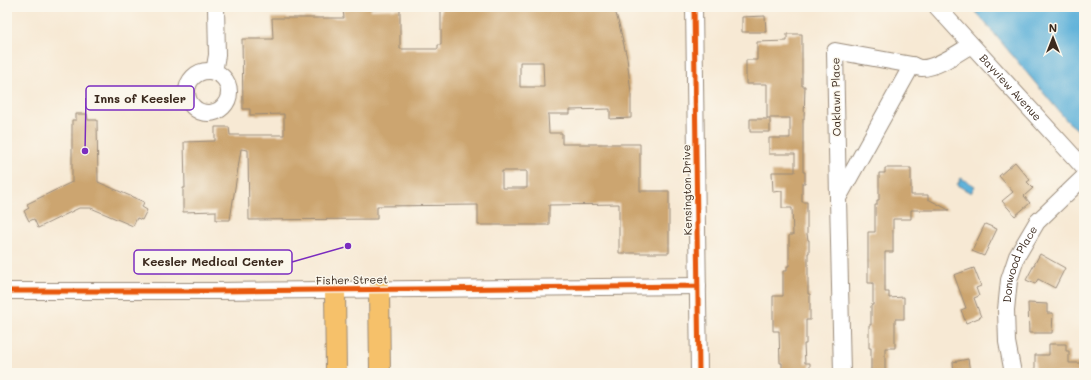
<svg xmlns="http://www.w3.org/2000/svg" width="1091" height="380" viewBox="0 0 1091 380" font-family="Mali,sans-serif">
	<rect width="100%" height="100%" fill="#fbf7ec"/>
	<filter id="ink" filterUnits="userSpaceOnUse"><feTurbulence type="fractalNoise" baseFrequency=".025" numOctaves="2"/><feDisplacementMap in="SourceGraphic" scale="8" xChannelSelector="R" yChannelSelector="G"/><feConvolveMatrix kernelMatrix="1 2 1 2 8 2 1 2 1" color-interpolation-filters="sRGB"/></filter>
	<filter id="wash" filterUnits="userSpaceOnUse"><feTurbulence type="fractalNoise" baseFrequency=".012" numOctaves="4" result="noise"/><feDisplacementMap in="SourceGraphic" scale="16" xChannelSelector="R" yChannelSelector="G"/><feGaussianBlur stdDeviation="0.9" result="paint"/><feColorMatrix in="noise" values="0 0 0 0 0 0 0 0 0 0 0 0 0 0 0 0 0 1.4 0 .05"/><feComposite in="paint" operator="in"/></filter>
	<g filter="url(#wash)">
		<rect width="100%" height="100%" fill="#f7e9d4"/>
		<!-- water -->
		<path fill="#5db1d9" stroke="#4c6e7c" d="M972 7H1084V135L1067 121Z
			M961 178 975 186 971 193 957 185Z"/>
		<g id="blocks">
			<!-- building -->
			<path fill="#cca56f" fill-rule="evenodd" d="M349 7H371V10L400 9V49H438V45H441V7H614L619 24 627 58 631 93V118L610 119V109L570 110V114H548L549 133H562V144H640V191H669V253H619V204L549 205V225H478V205L377 206V219L249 220 248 150 241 149 230 220H216V211L183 212V188H185L184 142 215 141V127H229L230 135H284V114L250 115V109H243L242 39H273L272 18H344L343 10H349ZM520 62H543L544 87H520ZM502 171H527V188H502Z
				M765 16 766 32H742V17Z
				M787 34H802V86H805L804 119H803V172H805V183H802V202H807V234L808 240H809V253H808V294H810V320H806V344H804L805 363H810V373H782V363H780L779 331H773V296H783V271H787V266H789V235H793L792 208H782V191L773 192 772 172H795V154H769V138H790V118H767V84H746V60H757V42L787 41Z
				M76 114H87L88 120H97L98 182 144 202 142 207 147 210 142 220 137 218 133 226 91 208H79L38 228 34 219 29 221 24 211 29 208 27 204 72 182V120H76Z
				M750 119H770V132H750Z
				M1015 162 1030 180 1027 182 1033 188 1024 196 1030 203 1015 216 1002 201 1013 192 999 176Z
				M885 168H911V195H928V199L949 210H911V219H893V252H885V292H889V298L904 297V319H895V348H885V373H871V348H869V325H871V305H873V283H868V232H875V205H877V200H879V173H885Z
				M985 224 997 229 984 256 972 251Z
				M1040 254 1065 268 1055 288 1038 279 1035 284 1026 280Z
				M974 268 981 286 976 288 979 296 974 298 981 317 966 323 961 310 966 308 954 275Z
				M1028 303 1047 304V313H1053L1052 333H1029Z
				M1049 344H1066V351H1069V363H1082V373H1035V355H1049Z
				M968 359 970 373H954L953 362Z"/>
		</g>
	</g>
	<g filter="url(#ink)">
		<use href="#blocks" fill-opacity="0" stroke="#998a79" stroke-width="1"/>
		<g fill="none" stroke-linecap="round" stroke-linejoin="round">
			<defs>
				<g id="minor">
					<path d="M694 7 699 373"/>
					<path id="s1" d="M937 7 1084 168"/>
					<circle cx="208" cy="92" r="21"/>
					<path d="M214 72 217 55 216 7"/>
					<path d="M838 197 835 51 912 65C915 66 918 68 921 68 936 69 959 52 971 45"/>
					<path d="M7 291H216L698 286"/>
					<path d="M842 373 838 198 912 65"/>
					<path id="s2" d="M1013 373 1007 342 1006 310 1009 280 1017 256 1037 222 1084 177"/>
				</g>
				<path id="major" d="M379 289 380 373
					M335 290 336 373"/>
			</defs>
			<!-- minor casing -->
			<use href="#minor" stroke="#998a79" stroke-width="18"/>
			<!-- major casing -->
			<use href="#major" stroke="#998a79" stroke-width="22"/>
			<!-- minor -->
			<use href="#minor" stroke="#fff" stroke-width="16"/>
			<!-- major -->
			<use href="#major" stroke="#f6c16b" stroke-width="20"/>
			<defs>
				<path id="cycleway" d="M694 7 699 373
					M7 291H216L698 286"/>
			</defs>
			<!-- cycleway casing -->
			<use href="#cycleway" stroke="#fbf7ec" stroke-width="8"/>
			<!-- cycleway -->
			<use href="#cycleway" stroke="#e8590c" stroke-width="5"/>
		</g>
	</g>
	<g text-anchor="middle" stroke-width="3" stroke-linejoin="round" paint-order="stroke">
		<!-- street labels -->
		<g font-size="11" fill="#3b2a1e" stroke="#fbf7ec">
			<text dy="4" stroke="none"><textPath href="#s1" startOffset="109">Bayview Avenue</textPath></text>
			<text transform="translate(836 97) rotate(-91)" y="4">Oaklawn Place</text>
			<text transform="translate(687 190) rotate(-91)" y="4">Kensington Drive</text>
			<text dy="4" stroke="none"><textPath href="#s2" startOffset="112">Donwood Place</textPath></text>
			<text transform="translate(352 280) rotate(-1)" y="4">Fisher Street</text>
		</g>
	</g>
	<!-- callouts -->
	<path fill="none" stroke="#7b2cbf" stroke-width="1.5" d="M85 151L86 98M348 246L292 262"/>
	<g fill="#7b2cbf" stroke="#fbf7ec" stroke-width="1.5">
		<circle cx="85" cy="151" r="4"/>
		<circle cx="348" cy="246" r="4"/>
	</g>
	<g fill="#fbf7ec" stroke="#7b2cbf" stroke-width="1.5">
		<rect x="86" y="86" width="108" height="24" rx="4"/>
		<rect x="134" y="250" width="158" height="24" rx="4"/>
	</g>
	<g font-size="12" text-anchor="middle" font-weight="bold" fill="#3b2a1e">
		<text x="140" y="103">Inns of Keesler</text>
		<text x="213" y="266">Keesler Medical Center</text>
	</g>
	<!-- margin -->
	<rect width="1091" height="380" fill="none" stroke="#fbf7ec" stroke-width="24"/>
	<!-- north arrow -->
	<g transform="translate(1053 38)" stroke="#fbf7ec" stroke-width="3" paint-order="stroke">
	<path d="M0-3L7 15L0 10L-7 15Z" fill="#3b2a1e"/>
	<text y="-6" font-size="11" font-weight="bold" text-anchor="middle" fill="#3b2a1e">N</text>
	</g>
</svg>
